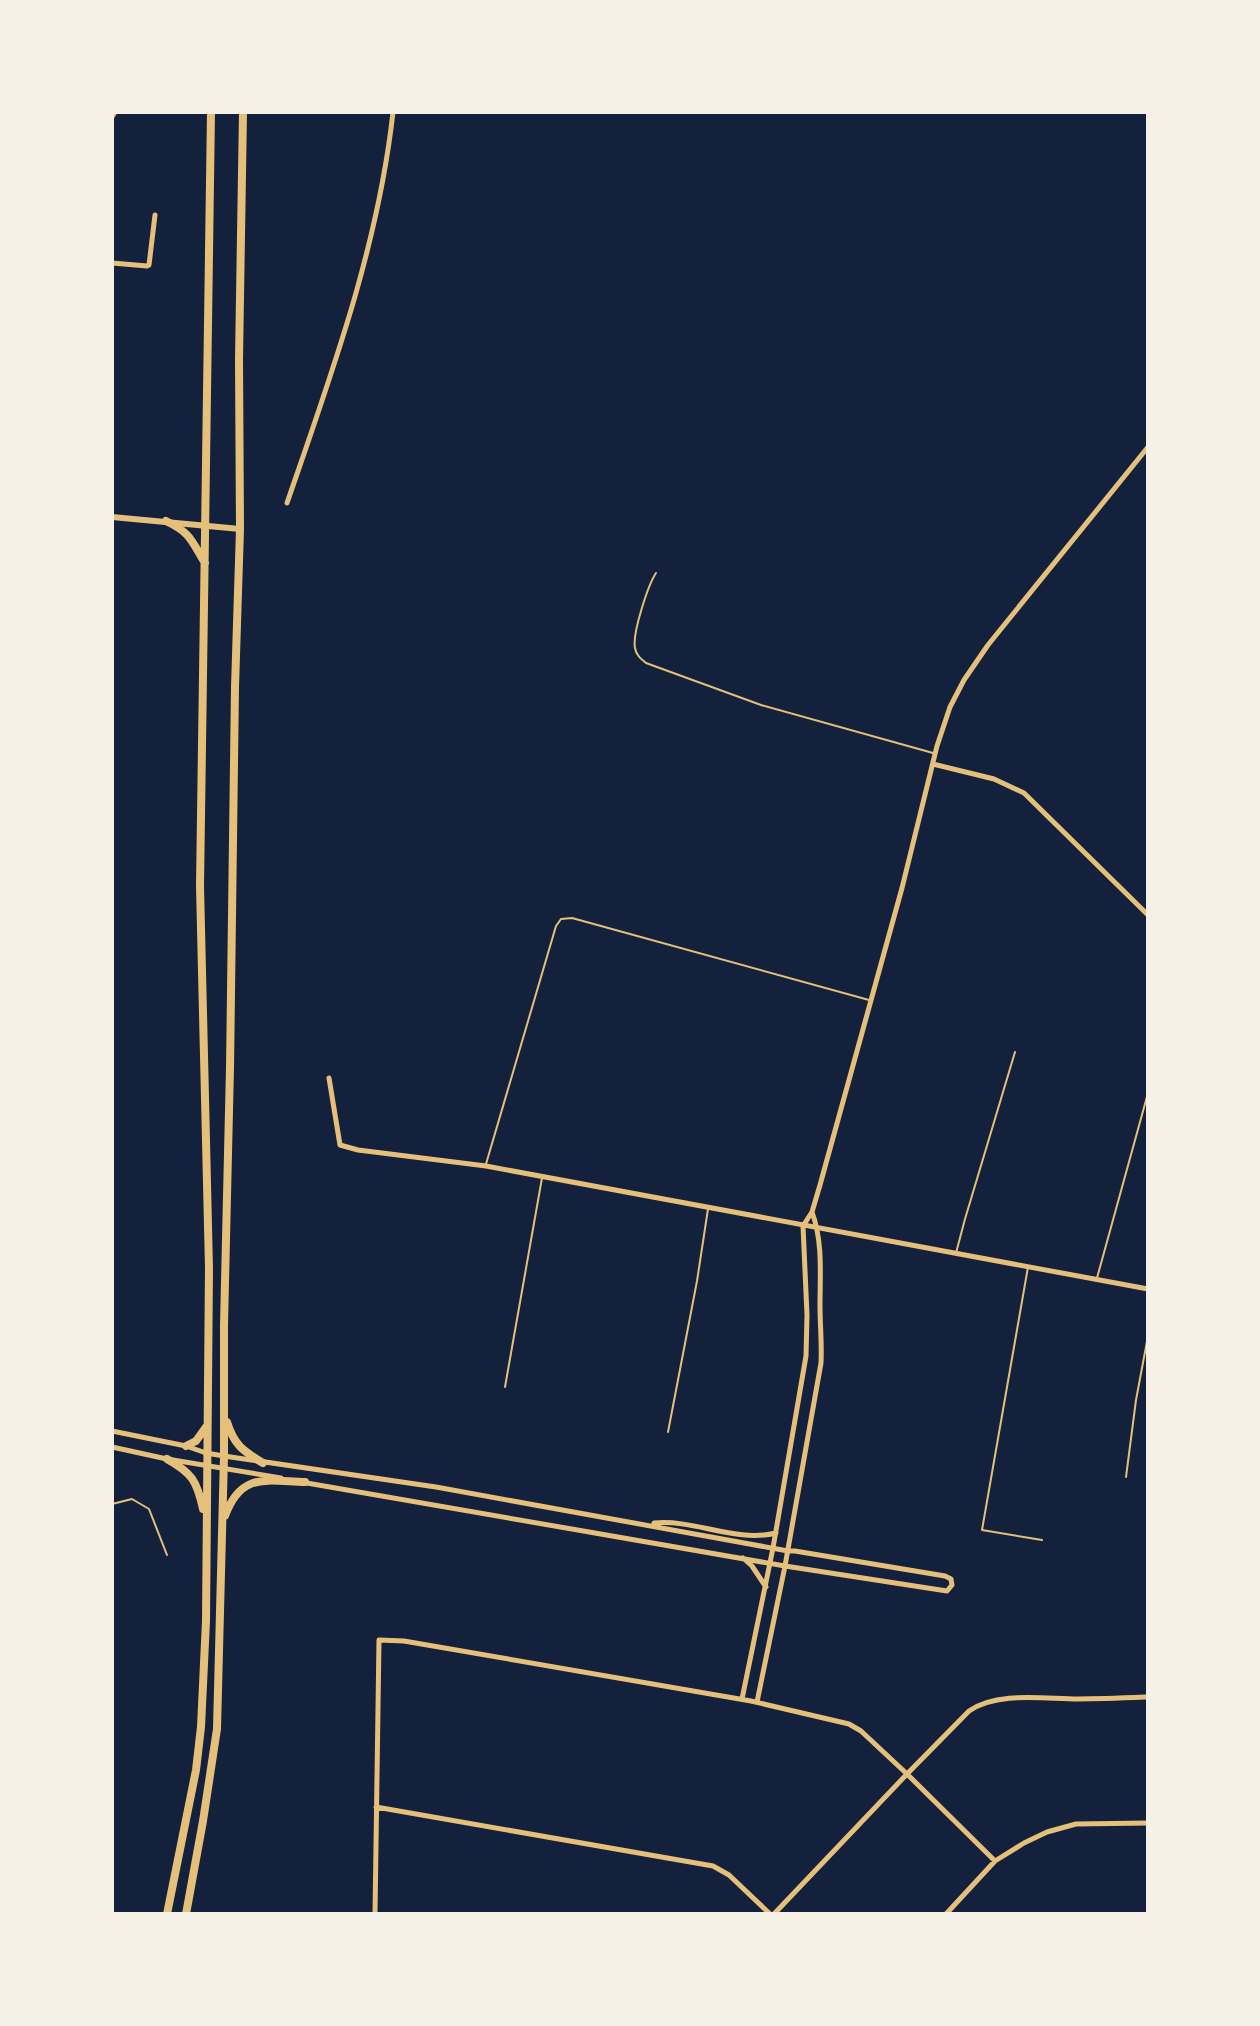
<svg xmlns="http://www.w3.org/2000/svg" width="1260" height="2026" viewBox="0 0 1260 2026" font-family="'Noto Sans',sans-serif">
	<rect width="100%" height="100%" fill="#14213d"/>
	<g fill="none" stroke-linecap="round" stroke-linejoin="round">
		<!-- service -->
		<path stroke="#e5c07b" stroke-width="2" d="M656 573C648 585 632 634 635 648 636 655 641 659 646 663L761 705 933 753
			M486 1164 556 926 561 919 572 918 869 1000
			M956 1253 965 1219 1015 1052
			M1028 1267 982 1530 1042 1540
			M1097 1278 1148 1093
			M505 1387 542 1178
			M668 1432 697 1281 708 1209
			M1126 1477 1136 1400 1148 1336
			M112 1504 132 1499 149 1509 167 1555"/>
		<!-- minor -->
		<path stroke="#e5c07b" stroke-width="5" d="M112 117 115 112
			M112 263 147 266 149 265 155 215
			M287 503C331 375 378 248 393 112
			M933 764 994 779 1024 793 1148 915
			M329 1078 340 1145 358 1150 486 1166 1148 1289
			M112 1431 186 1446 206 1453 224 1456 436 1487 788 1551H795L945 1576 951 1579 952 1585 947 1591 785 1566 301 1482
			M112 1447 167 1459 281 1478
			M654 1523C695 1519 735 1543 776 1533
			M743 1558 752 1566 766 1587
			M742 1699 773 1548 806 1356 807 1315 803 1226 812 1212 820 1185 902 888 937 746 950 707 964 680 988 645 1148 447
			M757 1702 785 1566 821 1363C822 1343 820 1325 820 1306 820 1274 823 1242 812 1212
			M376 1807 713 1866 729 1875 770 1914
			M375 1914 379 1640 404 1641 751 1701 849 1724 861 1731 907 1774 995 1861
			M774 1914 907 1774 969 1711C997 1691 1045 1699 1078 1699 1101 1699 1124 1698 1148 1697
			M946 1914 995 1861 1024 1843 1047 1832 1076 1824 1148 1823"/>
		<!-- tertiary -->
		<path stroke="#e5c07b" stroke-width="6" d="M112 517 240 529"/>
		<!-- secondary -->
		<path stroke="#e5c07b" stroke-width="8" d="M166 521C191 533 191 540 205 563
			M227 1422C234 1445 243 1451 263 1463
			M186 1446 196 1441 206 1427
			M167 1459C192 1473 197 1481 203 1509
			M225 1516C241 1472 266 1481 305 1482
			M167 1914 196 1770 201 1727 206 1621 209 1268 200 886 211 112
			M186 1914 203 1821 217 1729 224 1456V1325L230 1068 235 687 240 529 239 359 243 112"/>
	</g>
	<!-- border -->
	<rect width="1260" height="2026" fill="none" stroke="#f6f1e7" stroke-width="228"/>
</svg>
